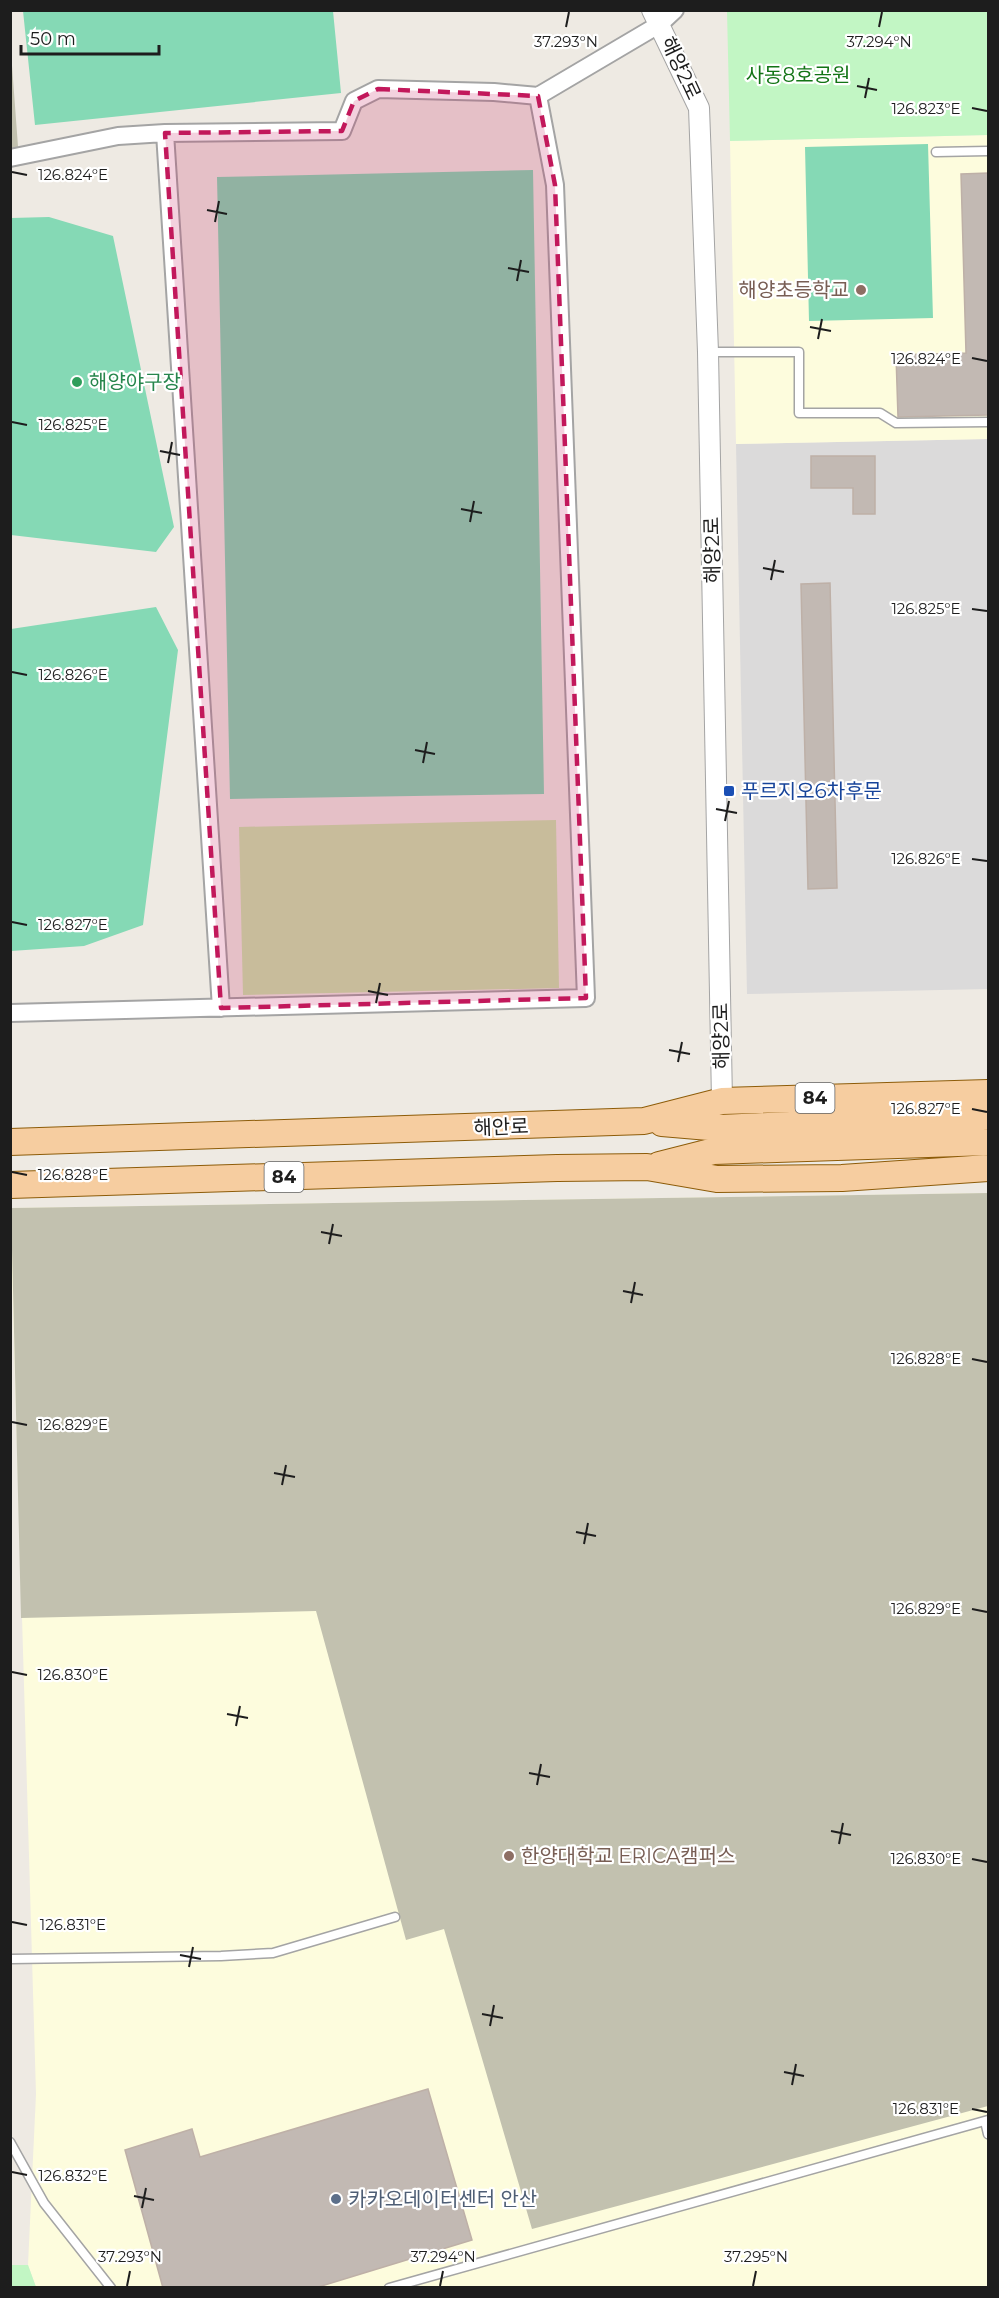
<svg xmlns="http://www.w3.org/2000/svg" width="999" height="2298" viewBox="0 0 999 2298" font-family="Montserrat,'Noto Sans KR',sans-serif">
	<rect width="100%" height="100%" fill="#eeeae3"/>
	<!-- residential -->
	<path fill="#dbdada" d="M988 439V989L747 994 736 444Z"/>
	<!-- education -->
	<path fill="#fdfcdd" d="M988 135V439L736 444 730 141Z
		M988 1193V2287H36L28 2265 36 2094 10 1208Z"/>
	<!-- construction -->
	<path fill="#c2c1af" d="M11 52 19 160H11Z
		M988 1193V2106L532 2229 444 1929 406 1940 316 1611 21 1618 11 1208Z"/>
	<!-- grass -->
	<path fill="#cae5ac" d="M556 820 559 988 243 995 239 827Z"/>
	<!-- park -->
	<path fill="#c2f6c4" d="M727 11H988V135L730 141Z
		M11 2265H28L36 2287H11Z"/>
	<!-- pitch -->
	<path fill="#85d9b5" d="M23 11H333L341 93 35 125Z
		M928 144 933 318 809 321 805 147Z
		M533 170 544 794 230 799 217 177Z
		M49 217 113 236 174 527 156 552 11 535V218Z
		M156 607 178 650 143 925 84 946 11 951V629Z"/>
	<!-- building -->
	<path fill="#c2b9b3" stroke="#beb0a7" stroke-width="1.5" d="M988 173V415L898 417 896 355 966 353 961 174Z
		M811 456H875V514H853V488H811Z
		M830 583 837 888 808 889 801 584Z
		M428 2089 472 2240 315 2288H163L125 2150 192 2129 200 2157Z"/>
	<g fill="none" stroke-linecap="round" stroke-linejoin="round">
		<defs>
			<path id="service" d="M936 152 988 151
				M708 352H799V413H880L896 423 988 422
				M10 1959 221 1956 273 1953 395 1917
				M985 2121 988 2134
				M10 2142 44 2203 111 2288
				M389 2288 988 2120"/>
			<path id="minor" d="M165 133 221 1008
				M10 158 118 136 165 133 342 131 354 101 378 89 494 92 538 96 660 24 675 10
				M10 1013 586 998 555 185 538 96"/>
			<path id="tertiary" d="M652 10 699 108 708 352 722 1101"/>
			<path id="primary" d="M662 1123 721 1128 988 1116
				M10 1142 644 1121 722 1101 988 1093
				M659 1165 714 1151 988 1142
				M10 1185 557 1168 647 1167 717 1179 842 1178 988 1168"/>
		</defs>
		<!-- service casing -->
		<use href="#service" stroke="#a4a4a4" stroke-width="11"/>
		<!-- minor casing -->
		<use href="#minor" stroke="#a4a4a4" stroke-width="20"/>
		<!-- tertiary casing -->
		<use href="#tertiary" stroke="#a4a4a4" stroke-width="22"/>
		<!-- primary casing -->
		<use href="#primary" stroke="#8d5c09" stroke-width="28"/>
		<!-- service -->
		<use href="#service" stroke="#fff" stroke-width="8"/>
		<!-- minor -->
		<use href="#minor" stroke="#fff" stroke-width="16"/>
		<!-- tertiary -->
		<use href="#tertiary" stroke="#fff" stroke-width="20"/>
		<!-- primary -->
		<use href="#primary" stroke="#f6cda0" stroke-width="26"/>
	</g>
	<!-- marked area -->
	<path fill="#c2185b" fill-opacity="0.2" stroke="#c2185b" stroke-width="4.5" stroke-dasharray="12 8" stroke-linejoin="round" d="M378 89 538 96 555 185 586 998 221 1008 165 133 342 131 354 101Z"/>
	<!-- ticks -->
	<path fill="none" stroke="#1d1d1d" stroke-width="2" d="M566 27 569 12M879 27 882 12M857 86 877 90M865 98 869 78M972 108 987 111M12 172 27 175M207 210 227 214M215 222 219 201M508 268 529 272M517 281 521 260M810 327 831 331M818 339 822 319M972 358 987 361M12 422 27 425M160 451 180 455M168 463 172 442M461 509 482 513M470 522 474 501M763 568 784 572M771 580 775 560M972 609 987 611M12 672 27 675M415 750 435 754M423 763 427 742M716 809 737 813M725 821 729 801M972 859 987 861M12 922 27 925M368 991 388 995M376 1003 380 983M669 1050 690 1054M678 1062 682 1042M972 1109 987 1112M12 1172 27 1175M321 1232 342 1236M329 1244 333 1224M623 1291 643 1295M631 1303 635 1282M972 1359 987 1362M12 1422 27 1425M274 1473 295 1477M282 1485 286 1465M576 1532 596 1536M584 1544 588 1523M972 1609 987 1612M12 1672 27 1675M227 1714 248 1718M236 1726 240 1706M529 1773 550 1777M537 1785 541 1764M831 1831 851 1835M839 1844 843 1823M972 1859 987 1862M12 1922 27 1925M180 1955 201 1959M189 1967 193 1947M482 2014 503 2018M490 2026 494 2005M784 2072 804 2076M792 2085 796 2064M972 2109 987 2112M12 2172 27 2175M134 2196 154 2200M142 2208 146 2188M127 2286 130 2271M440 2286 443 2271M753 2286 756 2271"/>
	<!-- markers -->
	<g fill="#8d6e63" stroke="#fff" stroke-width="2">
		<circle cx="861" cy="290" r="6"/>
		<circle cx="509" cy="1856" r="6"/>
	</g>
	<circle fill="#2e9e5b" stroke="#fff" stroke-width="2" cx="77" cy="382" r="6"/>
	<rect fill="#1a4fb4" stroke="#fff" stroke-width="2" x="723" y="785" width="12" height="12" rx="3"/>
	<circle fill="#5c6f8a" stroke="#fff" stroke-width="2" cx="336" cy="2199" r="6"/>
	<g text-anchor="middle" stroke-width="4.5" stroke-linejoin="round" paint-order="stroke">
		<!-- shield labels -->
		<g fill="#fff" stroke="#616161" stroke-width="1.5">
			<rect x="795.5" y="1083" width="39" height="30" rx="4.5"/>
			<rect x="264.5" y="1162" width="39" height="30" rx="4.5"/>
		</g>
		<g font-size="18" font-weight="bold" fill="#1d1d1d">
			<text x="815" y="1104">84</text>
			<text x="284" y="1183">84</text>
		</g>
		<!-- street labels -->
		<g font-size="20" fill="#1d1d1d" stroke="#fff">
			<text transform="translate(681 68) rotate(65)" y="7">해양2로</text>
			<text transform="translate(712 550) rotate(-91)" y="7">해양2로</text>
			<text transform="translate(721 1036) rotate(-91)" y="7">해양2로</text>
			<text transform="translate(501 1127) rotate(-2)" y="7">해안로</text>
		</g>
		<!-- park labels -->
		<g font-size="20" fill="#127415" stroke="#fff">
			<text x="798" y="82">사동8호공원</text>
		</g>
		<!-- education labels -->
		<g font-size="20" fill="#785e54" stroke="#fff" text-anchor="end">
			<text x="849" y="297">해양초등학교</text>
			<text x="521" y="1863" text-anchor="start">한양대학교 ERICA캠퍼스</text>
		</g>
		<!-- leisure labels -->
		<g font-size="20" fill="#27864d" stroke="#fff" text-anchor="start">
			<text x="89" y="389">해양야구장</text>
		</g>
		<!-- transit labels -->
		<g font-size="20" fill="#164399" stroke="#fff" text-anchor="start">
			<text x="741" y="798">푸르지오6차후문</text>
		</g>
		<!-- service labels -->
		<g font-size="20" fill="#4e5e75" stroke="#fff" text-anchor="start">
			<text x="348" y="2206">카카오데이터센터 안산</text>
		</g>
	</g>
	<g font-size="15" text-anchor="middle" fill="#1d1d1d" stroke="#fff" stroke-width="4.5" stroke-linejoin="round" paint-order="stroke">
		<text x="566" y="47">37.293°N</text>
		<text x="879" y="47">37.294°N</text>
		<text x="926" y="114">126.823°E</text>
		<text x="73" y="180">126.824°E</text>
		<text x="926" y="364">126.824°E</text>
		<text x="73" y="430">126.825°E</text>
		<text x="926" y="614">126.825°E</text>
		<text x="73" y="680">126.826°E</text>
		<text x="926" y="864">126.826°E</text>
		<text x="73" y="930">126.827°E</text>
		<text x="926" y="1114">126.827°E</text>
		<text x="73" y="1180">126.828°E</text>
		<text x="926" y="1364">126.828°E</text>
		<text x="73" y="1430">126.829°E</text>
		<text x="926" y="1614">126.829°E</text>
		<text x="73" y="1680">126.830°E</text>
		<text x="926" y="1864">126.830°E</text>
		<text x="73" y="1930">126.831°E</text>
		<text x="926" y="2114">126.831°E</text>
		<text x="73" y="2181">126.832°E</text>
		<text x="130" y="2262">37.293°N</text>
		<text x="443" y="2262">37.294°N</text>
		<text x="756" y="2262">37.295°N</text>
	</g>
	<!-- border -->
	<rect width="999" height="2298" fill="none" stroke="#1d1d1d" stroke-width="24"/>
	<!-- scale -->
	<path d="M21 45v9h138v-9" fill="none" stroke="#1d1d1d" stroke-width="3"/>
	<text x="30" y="45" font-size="18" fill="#1d1d1d" stroke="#ffffff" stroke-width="4.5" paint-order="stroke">50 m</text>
</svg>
